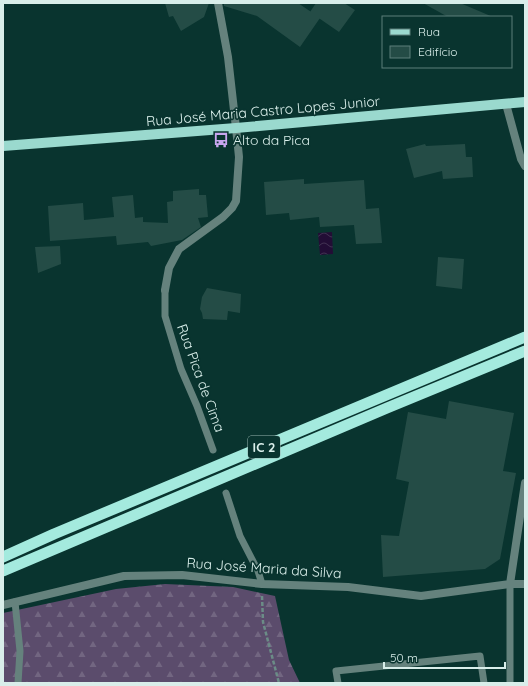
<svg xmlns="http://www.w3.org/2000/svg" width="528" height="686" viewBox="0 0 528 686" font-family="Quicksand,sans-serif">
	<defs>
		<pattern id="forest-firs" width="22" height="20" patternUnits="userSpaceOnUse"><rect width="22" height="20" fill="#5b4c6c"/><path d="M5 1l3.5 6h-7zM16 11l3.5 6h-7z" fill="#726681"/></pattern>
		<pattern id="water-waves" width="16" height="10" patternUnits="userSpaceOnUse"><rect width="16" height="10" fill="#220d35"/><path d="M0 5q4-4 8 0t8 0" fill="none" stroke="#423152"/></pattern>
	</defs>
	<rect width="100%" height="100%" fill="#09342f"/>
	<!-- forest -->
	<path fill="url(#forest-firs)" d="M165 584 233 587 275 596 289 660 300 683H3V613L116 589Z"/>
	<!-- water -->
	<path fill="url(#water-waves)" d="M332 232 333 254 320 255 318 233Z"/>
	<!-- building -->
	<path fill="#244c46" d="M165 3H209L204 17 181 31 173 16 169 17Z
		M224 3H298L320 18 300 47 257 16 224 6Z
		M316 3H344L355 10 339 32 310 12Z
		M423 3H460L493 17H448Z
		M425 144 426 146 465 144 466 157H472L473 177 443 179 442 171 414 178 406 149Z
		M304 179V184L364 180 366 209 379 208 382 243 356 244 354 225 320 227 319 217 290 220 289 213 266 215 264 182Z
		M199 189V195H206L208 217 198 218 201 227 182 240 151 246 148 242 117 245 116 236 50 241 48 206 83 203 84 220 114 217 112 197 133 195 135 218 143 217V222L168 223 167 202 173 201V191Z
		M60 246 61 264 38 273 35 247Z
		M438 257 464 259 462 289 436 286Z
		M207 288 241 294 240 313 228 311 227 320 203 319 202 313 200 309 202 297Z
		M449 401 514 413 503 471 516 473 500 559 485 569 383 577 381 535 399 536 409 482 396 479 408 412 446 419Z"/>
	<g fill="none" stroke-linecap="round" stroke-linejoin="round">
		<!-- path -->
		<path stroke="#6b8c87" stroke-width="2.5" stroke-dasharray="4 2" stroke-linecap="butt" d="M262 596 263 622 279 683"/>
		<!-- service -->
		<path stroke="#65827d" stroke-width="7" d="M165 290V316L181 369 197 406 213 450
			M226 493 240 536 258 571 262 584
			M15 602 20 651 18 683
			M338 683 336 671 480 656 484 683
			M510 683V584"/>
		<!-- minor -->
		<path stroke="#65827d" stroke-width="8" d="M165 290 169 268 179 249 223 217 232 208 236 201 239 157 236 128 228 57 218 3
			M510 584 525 483
			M3 605 124 576 182 575 262 584 348 587 421 596 510 584H525"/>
		<!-- tertiary -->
		<path stroke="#65827d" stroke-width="8" d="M506 104 521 159 525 166"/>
		<!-- primary -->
		<path stroke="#9ad9ce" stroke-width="10" d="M3 146 236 128 525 102"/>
		<!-- trunk -->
		<path stroke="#a4eade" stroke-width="11" d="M3 557 54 534 525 337
			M3 571 387 408 525 351"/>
	</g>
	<!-- icons -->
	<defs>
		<symbol id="bus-bare" viewBox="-9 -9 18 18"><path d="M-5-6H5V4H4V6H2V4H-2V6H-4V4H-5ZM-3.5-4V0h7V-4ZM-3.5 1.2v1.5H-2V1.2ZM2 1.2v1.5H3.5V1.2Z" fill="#c8a6ef" stroke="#09342f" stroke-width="2.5" paint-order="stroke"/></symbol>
	</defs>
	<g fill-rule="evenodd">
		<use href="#bus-bare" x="210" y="129" width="22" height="22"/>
	</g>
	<g text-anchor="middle" stroke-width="3.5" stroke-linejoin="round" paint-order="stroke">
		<!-- shield labels -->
		<rect fill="#09342f" stroke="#9bb6b2" stroke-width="1" x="248" y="436" width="32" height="22" rx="3"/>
		<g font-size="13" font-weight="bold" fill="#d9eeea">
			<text x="264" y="452">IC 2</text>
		</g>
		<!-- street labels -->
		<g font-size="14" fill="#d9eeea" stroke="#09342f">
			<text transform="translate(263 111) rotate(-5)" y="5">Rua José Maria Castro Lopes Junior</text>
			<text transform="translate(201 378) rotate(70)" y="5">Rua Pica de Cima</text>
			<text transform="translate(264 568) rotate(4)" y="5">Rua José Maria da Silva</text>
		</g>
		<!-- poi labels -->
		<g font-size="14" fill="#d9eeea" stroke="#09342f" text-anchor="start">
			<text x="233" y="145">Alto da Pica</text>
		</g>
	</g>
	<!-- border -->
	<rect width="528" height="686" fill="none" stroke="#d9eeea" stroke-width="8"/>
	<!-- legend -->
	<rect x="382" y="16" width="130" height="52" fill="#09342f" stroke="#5c7e7a"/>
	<rect x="390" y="29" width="20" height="6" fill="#9ad9ce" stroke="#5c7e7a"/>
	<text x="418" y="36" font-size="12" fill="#d9eeea">Rua</text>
	<rect x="390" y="46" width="20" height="12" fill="#244c46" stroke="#5c7e7a"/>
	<text x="418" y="56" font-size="12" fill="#d9eeea">Edifício</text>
	<!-- scale -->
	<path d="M384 662v6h121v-6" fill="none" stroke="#d9eeea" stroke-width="2"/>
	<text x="390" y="662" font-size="12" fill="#d9eeea" stroke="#09342f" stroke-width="3" paint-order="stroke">50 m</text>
</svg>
